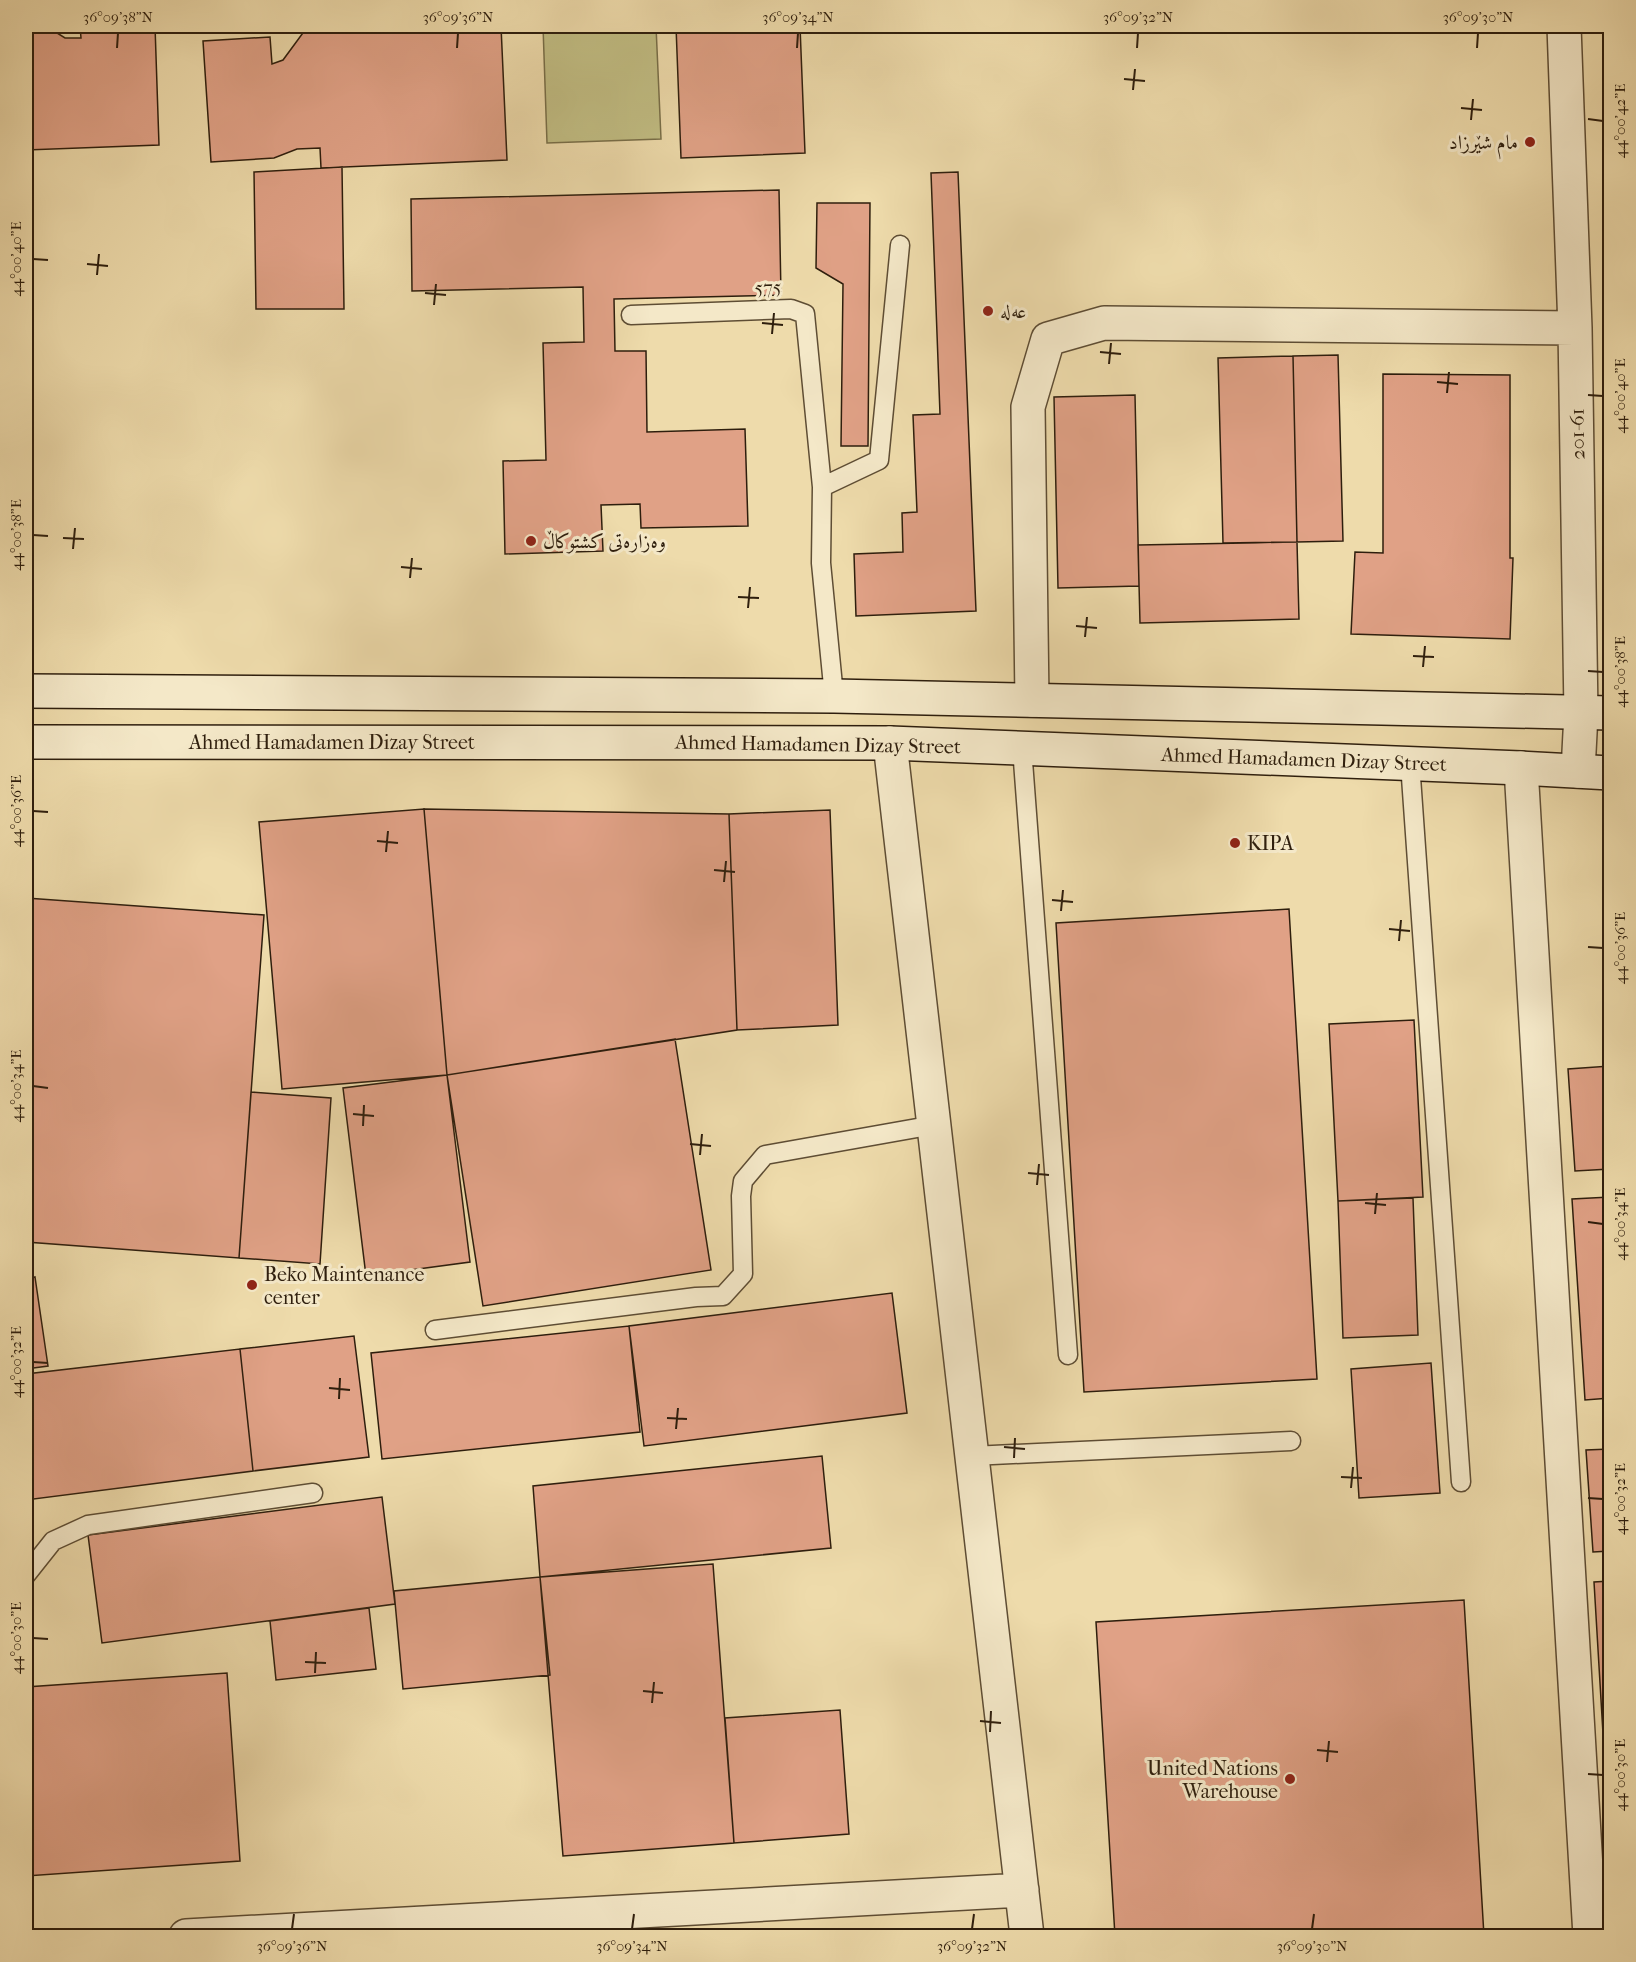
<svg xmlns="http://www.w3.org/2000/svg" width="1636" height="1962" viewBox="0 0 1636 1962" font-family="'IM FELL French Canon',Amiri,serif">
	<rect width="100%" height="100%" fill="#eedbab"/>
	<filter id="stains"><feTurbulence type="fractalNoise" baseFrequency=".00333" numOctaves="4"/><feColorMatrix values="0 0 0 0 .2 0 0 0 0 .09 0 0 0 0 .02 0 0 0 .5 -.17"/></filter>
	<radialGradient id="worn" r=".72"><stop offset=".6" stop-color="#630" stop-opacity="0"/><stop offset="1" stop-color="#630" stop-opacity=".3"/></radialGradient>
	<!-- green -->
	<path fill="#c1bd83" stroke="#786e48" stroke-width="1.5" d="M543 26H656L661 139 547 143Z"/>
	<!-- building -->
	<path fill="#e0a186" stroke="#2e1e0d" stroke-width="1.5" d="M43 26H46L65 38H81L80 26H155L159 145 26 150V38Z
		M308 26H501L507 160 321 168 320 148 297 149 274 158 211 162 203 41 270 37 272 64 283 60Z
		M676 26H800L805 153 681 158Z
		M342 167 344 309H256L254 172Z
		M958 172 976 611 856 616 854 554 903 552 902 513 917 512 913 415 940 414 931 173Z
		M779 190 781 295 614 299 615 351H646L647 432 745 429 748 526 641 528 640 504 601 505 603 551 505 554 503 461 546 460 543 343 584 342 583 287 412 291 411 199Z
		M817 203H870L868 446H841L843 284 816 268Z
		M1338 355 1343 541 1297 542 1293 356Z
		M1293 356 1297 542 1223 543 1218 358Z
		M1383 374 1510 375V558H1513L1510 639 1351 634 1355 552 1383 553Z
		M1135 395 1139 586 1058 588 1054 397Z
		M1297 542 1299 619 1140 623 1138 545Z
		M424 809 447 1075 282 1089 259 822Z
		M424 809 729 814 737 1030 447 1075Z
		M830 810 838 1025 737 1030 729 814Z
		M26 898 264 915 239 1258 26 1242Z
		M1289 909 1317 1379 1084 1392 1056 923Z
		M1414 1020 1423 1197 1338 1201 1329 1024Z
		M675 1039 711 1270 483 1306 447 1075Z
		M1610 1066V1169L1575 1171 1568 1069Z
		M447 1075 470 1262 366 1276 343 1088Z
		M251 1092 331 1098 320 1264 239 1258Z
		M1610 1197V1398L1585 1400 1572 1199Z
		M1413 1198 1418 1335 1343 1338 1338 1201Z
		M35 1277 48 1366 26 1369V1279Z
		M892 1293 907 1413 644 1446 629 1326Z
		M629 1326 640 1432 382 1459 371 1353Z
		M354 1336 369 1457 253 1471 240 1349Z
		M240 1349 253 1471 26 1500V1374Z
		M1431 1363 1440 1493 1359 1498 1351 1369Z
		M1610 1449V1551L1593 1552 1586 1450Z
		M822 1456 831 1548 540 1577 533 1486Z
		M382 1497 395 1604 102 1643 88 1535Z
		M713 1564 734 1843 563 1856 540 1577Z
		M540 1577 550 1675 403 1689 394 1591Z
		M1610 1581V1784H1606L1594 1582Z
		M1464 1600 1484 1936H1115L1096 1622Z
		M369 1608 376 1669 276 1680 270 1621Z
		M227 1673 240 1861 26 1876V1687Z
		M840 1710 849 1834 734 1843 725 1718Z
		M1610 1810V1897L1604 1811Z
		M682 1929V1936H603Z"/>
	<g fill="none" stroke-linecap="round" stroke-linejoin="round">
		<defs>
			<path id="lane" d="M631 315 791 309 805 314 822 487
				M834 696 821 563 822 487 879 460 900 245
				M1022 748 1068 1355
				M1410 763 1461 1482
				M435 1330 696 1297 723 1296 743 1274 741 1196 743 1181 765 1155 934 1125
				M972 1456 1291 1441
				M26 1575 53 1541 88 1525 313 1493"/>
			<path id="street" d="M1564 26 1575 328 1581 714 1578 771
				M1032 700 1028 407 1048 339 1104 323 1575 328
				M890 743 1027 1936
				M1521 768 1590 1936
				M186 1936 1022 1890"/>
			<path id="secondary" d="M26 691 834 696 1610 713
				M26 742 890 743 1521 768 1610 773"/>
		</defs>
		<!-- lane casing -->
		<use href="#lane" stroke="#5e4d34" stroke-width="21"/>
		<!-- street casing -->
		<use href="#street" stroke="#5e4d34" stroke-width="36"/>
		<!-- secondary casing -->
		<use href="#secondary" stroke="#2e1e0d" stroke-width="36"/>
		<!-- lane -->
		<use href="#lane" stroke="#f4e8c8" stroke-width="18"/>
		<!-- street -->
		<use href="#street" stroke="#f4e8c8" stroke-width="33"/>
		<!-- secondary -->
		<use href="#secondary" stroke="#f4e8c8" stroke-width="33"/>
	</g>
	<!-- ticks -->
	<path fill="none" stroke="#2e1e0d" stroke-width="2" d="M117 48 118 33M457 48 458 33M797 48 798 33M1137 48 1138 33M1477 48 1478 33M1124 79 1145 81M1133 90 1135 69M1461 108 1482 110M1588 119 1603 121M1471 120 1473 99M33 259 48 260M87 264 108 266M97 275 99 254M425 293 446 295M434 305 436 284M762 323 783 325M772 334 774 313M1100 352 1121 354M1109 364 1111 343M1437 382 1458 384M1447 393 1449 372M1588 395 1603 396M33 535 48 536M63 538 84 539M73 549 75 528M401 567 422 569M410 578 412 558M738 597 759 598M748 608 750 587M1076 626 1097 628M1085 637 1087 617M1413 656 1434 657M1423 667 1425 646M1588 671 1603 672M33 811 48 812M377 841 398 843M386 852 388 831M714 870 735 872M724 882 726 861M1052 900 1073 902M1061 911 1063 890M1389 929 1410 931M1399 941 1401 920M1588 947 1603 948M33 1086 48 1088M353 1114 374 1116M363 1126 364 1105M690 1144 711 1146M700 1155 702 1134M1028 1173 1049 1175M1037 1185 1039 1164M1365 1203 1386 1205M1375 1214 1377 1193M1588 1222 1603 1224M33 1362 48 1363M329 1388 350 1390M339 1399 340 1378M667 1418 687 1419M676 1429 678 1408M1004 1447 1025 1449M1014 1458 1015 1438M1341 1477 1362 1478M1351 1488 1353 1467M1588 1498 1603 1499M33 1638 48 1639M305 1662 326 1663M315 1673 316 1652M643 1691 663 1693M652 1703 654 1682M980 1721 1001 1723M990 1732 991 1711M1317 1750 1338 1752M1327 1762 1329 1741M1588 1774 1603 1775M292 1929 294 1914M632 1929 634 1914M972 1929 974 1914M1312 1929 1314 1914"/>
	<!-- markers -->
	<g fill="#8f2418" stroke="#f4e8c8" stroke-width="2">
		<circle cx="1530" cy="142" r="6"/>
		<circle cx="988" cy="311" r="6"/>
		<circle cx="531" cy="541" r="6"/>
		<circle cx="1235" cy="843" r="6"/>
		<circle cx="252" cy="1285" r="6"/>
		<circle cx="1290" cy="1779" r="6"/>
	</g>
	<g text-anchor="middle" stroke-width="6" stroke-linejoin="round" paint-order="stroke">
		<!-- poi labels -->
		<g font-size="20" fill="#2e1e0d" stroke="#f4e8c8" text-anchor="start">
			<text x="1518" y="149" text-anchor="end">مام شێرزاد</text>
			<text x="1000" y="318">عەلە</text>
			<text x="543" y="548">وەزارەتی کشتوکاڵ</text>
			<text x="1247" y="850">KIPA</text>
			<text x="264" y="1281">Beko Maintenance<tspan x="264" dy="23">center</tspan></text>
			<text x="1278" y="1775" text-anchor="end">United Nations<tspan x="1278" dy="23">Warehouse</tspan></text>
		</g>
		<!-- street labels -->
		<g font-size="20" fill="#2e1e0d" stroke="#f4e8c8">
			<text transform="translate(768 287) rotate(-2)" y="7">575</text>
			<text transform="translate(1577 434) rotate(-91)" y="7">201-61</text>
			<text x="332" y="749">Ahmed Hamadamen Dizay Street</text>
			<text transform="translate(818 744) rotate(1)" y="7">Ahmed Hamadamen Dizay Street</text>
			<text transform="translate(1304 759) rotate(2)" y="7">Ahmed Hamadamen Dizay Street</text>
		</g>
	</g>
	<!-- margin -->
	<rect width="1636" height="1962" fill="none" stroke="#eedbab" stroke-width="66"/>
	<rect x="33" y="33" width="1570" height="1896" fill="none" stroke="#2e1e0d" stroke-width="2"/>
	<g font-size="15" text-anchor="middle" fill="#2e1e0d">
		<text x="118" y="22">36°09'38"N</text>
		<text x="458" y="22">36°09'36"N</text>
		<text x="798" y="22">36°09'34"N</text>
		<text x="1138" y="22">36°09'32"N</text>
		<text x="1478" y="22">36°09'30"N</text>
		<text transform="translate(1620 121) rotate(-90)" y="5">44°00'42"E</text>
		<text transform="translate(16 259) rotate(-90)" y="5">44°00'40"E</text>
		<text transform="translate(1620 396) rotate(-90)" y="5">44°00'40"E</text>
		<text transform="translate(16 535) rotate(-90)" y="5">44°00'38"E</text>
		<text transform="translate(1620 672) rotate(-90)" y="5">44°00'38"E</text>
		<text transform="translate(16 811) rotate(-90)" y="5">44°00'36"E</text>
		<text transform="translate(1620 948) rotate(-90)" y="5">44°00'36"E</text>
		<text transform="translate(16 1086) rotate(-90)" y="5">44°00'34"E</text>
		<text transform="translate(1620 1224) rotate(-90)" y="5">44°00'34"E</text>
		<text transform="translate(16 1362) rotate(-90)" y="5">44°00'32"E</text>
		<text transform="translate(1620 1499) rotate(-90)" y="5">44°00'32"E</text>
		<text transform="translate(16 1638) rotate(-90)" y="5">44°00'30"E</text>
		<text transform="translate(1620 1775) rotate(-90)" y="5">44°00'30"E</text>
		<text x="292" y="1951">36°09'36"N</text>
		<text x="632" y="1951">36°09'34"N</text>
		<text x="972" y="1951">36°09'32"N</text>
		<text x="1312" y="1951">36°09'30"N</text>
	</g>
	<rect width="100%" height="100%" filter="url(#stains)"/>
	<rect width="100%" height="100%" fill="url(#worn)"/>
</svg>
